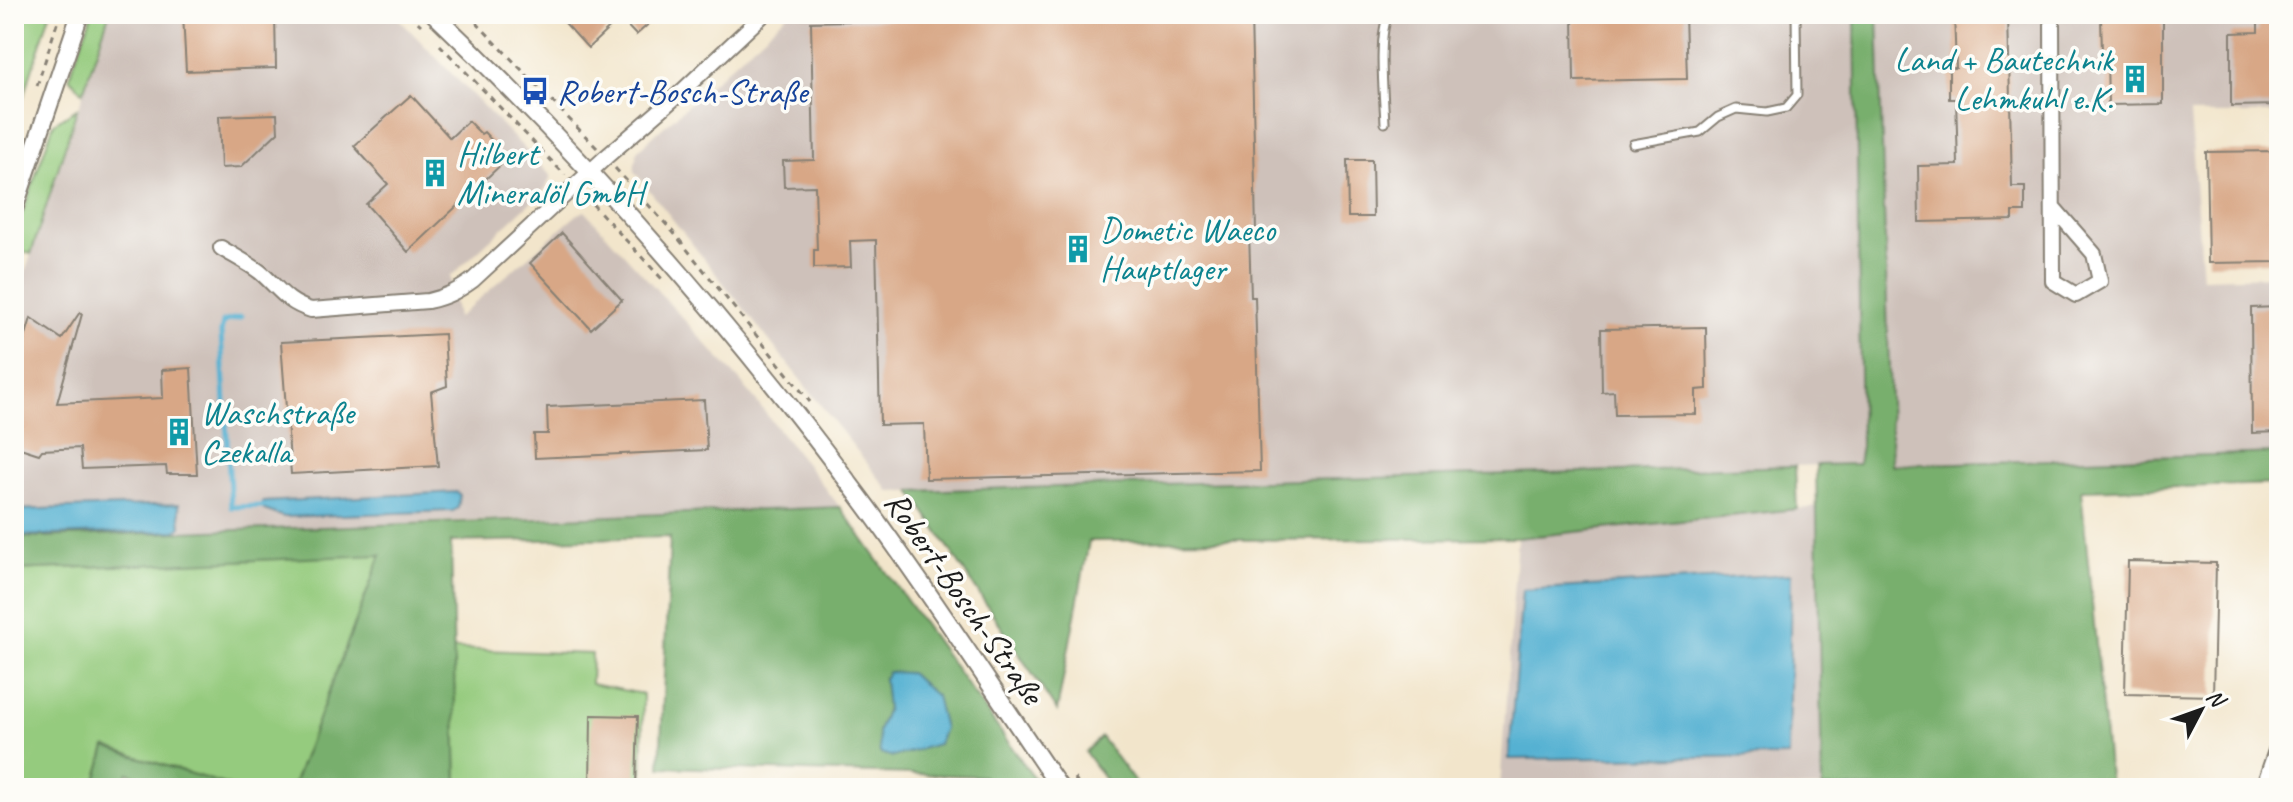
<svg xmlns="http://www.w3.org/2000/svg" width="2293" height="802" viewBox="0 0 2293 802" font-family="Caveat,sans-serif">
	<rect width="100%" height="100%" fill="#fdfcf7"/>
	<filter id="ink" filterUnits="userSpaceOnUse"><feTurbulence type="fractalNoise" baseFrequency=".0125" numOctaves="2"/><feDisplacementMap in="SourceGraphic" scale="16" xChannelSelector="R" yChannelSelector="G"/><feConvolveMatrix kernelMatrix="1 2 1 2 8 2 1 2 1" color-interpolation-filters="sRGB"/></filter>
	<filter id="wash" filterUnits="userSpaceOnUse"><feTurbulence type="fractalNoise" baseFrequency=".006" numOctaves="4" result="noise"/><feDisplacementMap in="SourceGraphic" scale="32" xChannelSelector="R" yChannelSelector="G"/><feGaussianBlur stdDeviation="1.8" result="paint"/><feColorMatrix in="noise" values="0 0 0 0 0 0 0 0 0 0 0 0 0 0 0 0 0 1.4 0 .05"/><feComposite in="paint" operator="in"/></filter>
	<g filter="url(#wash)">
		<rect width="100%" height="100%" fill="#f2e5cb"/>
		<!-- industrial -->
		<path fill="#cec1ba" d="M109 14H394L551 176 546 188 450 277 457 318 578 214 585 211 740 381 840 507 468 520 225 532 14 538V307Z
			M788 14H1855L1861 446 1858 464 890 492 634 171 637 151Z
			M1878 14H2279V114H2190L2202 278 2279 276V453L1892 465Z
			M1818 507 1822 788H1500L1517 538Z"/>
		<!-- green -->
		<path fill="#95cb7e" stroke="#58744d" stroke-width="2" d="M14 14H50L14 126Z
			M92 14H109L83 92 69 77Z
			M77 109 31 254 14 249V237L54 123Z
			M382 554 292 788H236L106 747 94 788H14V570Z
			M453 649 592 654 591 684 643 694 642 788H457Z"/>
		<!-- forest -->
		<path fill="#78af6d" stroke="#4a6644" stroke-width="2" fill-rule="evenodd" d="M1855 14H1878L1892 465 2279 453V484L2081 490 2110 788H1822L1816 465 1858 464 1861 446Z
			M1795 466 1797 509 1517 538 1089 541 1057 711 911 491Z
			M840 507 1041 788H990L983 776 660 767 670 537 451 542 457 788H292L381 555 14 570V538C289 530 565 517 840 507ZM884 679 938 744 878 732 887 708Z
			M1101 737 1139 788H1111L1085 752Z
			M106 747 236 788H173L128 773 123 788H94Z"/>
		<!-- water -->
		<path fill="#54b1d2" stroke="#386677" stroke-width="2" d="M457 492 460 495 458 508 453 511 284 517 264 510 263 502Z
			M179 504 181 527 176 531 14 536V510Z
			M1791 574 1788 756 1509 759 1522 590Z
			M888 672 910 673 936 696 944 728 938 744 893 757 880 753 878 732 887 708 884 679Z"/>
		<g fill="none" stroke-linecap="round" stroke-linejoin="round">
			<!-- stream -->
			<path stroke="#54b1d2" stroke-width="5" d="M241 317 223 322 221 333 231 507 264 506"/>
		</g>
		<g id="blocks">
			<!-- building -->
			<path fill="#d8a786" d="M183 14H275L276 68 186 71Z
				M557 14H660L636 35 620 18 588 48Z
				M1108 14H1251L1256 232H1249L1251 297H1255L1260 471 926 479 924 424 880 425 876 240 850 241 851 267 814 268V250H817L815 186 784 187 783 161 814 160 811 22Z
				M1573 14H1685L1687 79 1574 81Z
				M1954 14H2008L2012 187H2025V212H2013V220L1919 222 1918 166 1958 165 1956 99H1949V68H1956Z
				M2105 14H2163V104L2108 105 2107 56 2102 51 2101 18Z
				M2258 14H2279V105L2231 106V33L2258 32Z
				M411 95 450 138 468 121 481 134 484 132 496 145V149L505 161 408 252 366 204 388 184 354 146Z
				M277 114 278 132 241 167 221 168 219 116Z
				M2279 151V262L2208 263 2206 152Z
				M1347 160H1372L1373 217H1348Z
				M562 233 622 300 591 329 530 263Z
				M2279 307V432L2252 433 2251 308Z
				M80 312 82 314 57 403 163 398 162 370 191 368 197 474H167L166 466 82 469 80 448 42 450 39 454 14 446V375L31 318 62 339Z
				M1706 327 1707 389 1696 390V414L1615 415 1614 391 1602 392 1601 329Z
				M444 334 447 386 431 392 438 466 291 474 281 342Z
				M704 400 707 450 535 458 534 434H548L547 407Z
				M2128 561 2216 563 2213 696 2125 694Z
				M591 715 638 716 636 788H590Z"/>
		</g>
	</g>
	<g filter="url(#ink)">
		<use href="#blocks" fill-opacity="0" stroke="#878074" stroke-width="2"/>
		<g fill="none" stroke-linecap="round" stroke-linejoin="round">
			<defs>
				<path id="service" d="M1385 123C1384 98 1377 34 1389 14
					M1633 144 1700 132 1718 117 1736 109 1767 112 1786 108 1797 95 1796 14"/>
				<path id="minor" d="M2052 14 2053 281 2076 295 2100 281 2094 254 2053 207
					M221 248C234 256 248 263 260 272 279 288 285 302 311 310L428 301C446 297 458 291 473 280L606 157 678 95 764 14
					M2263 788 2279 742"/>
				<path id="tertiary" d="M434 14C590 163 733 326 861 499 931 593 994 692 1060 788
					M14 209 80 14"/>
			</defs>
			<!-- service casing -->
			<use href="#service" stroke="#878074" stroke-width="11"/>
			<!-- minor casing -->
			<use href="#minor" stroke="#878074" stroke-width="18"/>
			<!-- tertiary casing -->
			<use href="#tertiary" stroke="#878074" stroke-width="20"/>
			<!-- path -->
			<path stroke="#878074" stroke-width="3" stroke-dasharray="6 6" stroke-linecap="butt" d="M409 14 421 25
				M468 14 597 148
				M440 45 565 175
				M37 86 60 14
				M615 168 673 232 810 402
				M584 195 663 280
				M1074 778 1081 788"/>
			<!-- service -->
			<use href="#service" stroke="#fff" stroke-width="7"/>
			<!-- minor -->
			<use href="#minor" stroke="#fff" stroke-width="14"/>
			<!-- tertiary -->
			<use href="#tertiary" stroke="#fff" stroke-width="16"/>
		</g>
	</g>
	<!-- icons -->
	<defs>
		<symbol id="building-bare" viewBox="-9 -9 18 18"><path d="M-4-6H4V6H1V3H-1V6H-4ZM-2.5-4.3h1.7v1.8h-1.7ZM.8-4.3h1.7v1.8H.8ZM-2.5-1h1.7V.8h-1.7ZM.8-1h1.7V.8H.8Z" fill="#0f9aa8" stroke="#fdfcf7" stroke-width="2.5" paint-order="stroke"/></symbol>
		<symbol id="bus-bare" viewBox="-9 -9 18 18"><path d="M-5-6H5V4H4V6H2V4H-2V6H-4V4H-5ZM-3.5-4V0h7V-4ZM-3.5 1.2v1.5H-2V1.2ZM2 1.2v1.5H3.5V1.2Z" fill="#1a4fb4" stroke="#fdfcf7" stroke-width="2.5" paint-order="stroke"/></symbol>
	</defs>
	<g fill-rule="evenodd">
		<use href="#building-bare" x="2115" y="59" width="40" height="40"/>
		<use href="#bus-bare" x="515" y="71" width="40" height="40"/>
		<use href="#building-bare" x="415" y="153" width="40" height="40"/>
		<use href="#building-bare" x="1058" y="229" width="40" height="40"/>
		<use href="#building-bare" x="159" y="412" width="40" height="40"/>
	</g>
	<g text-anchor="middle" stroke-width="7" stroke-linejoin="round" paint-order="stroke">
		<!-- culture labels -->
		<g font-size="34" fill="#0d838f" stroke="#fdfcf7" text-anchor="start">
			<text x="2113" y="71" text-anchor="end">Land + Bautechnik<tspan x="2113" dy="39">Lehmkuhl e.K.</tspan></text>
			<text x="457" y="165">Hilbert<tspan x="457" dy="39">Mineralöl GmbH</tspan></text>
			<text x="1100" y="241">Dometic Waeco<tspan x="1100" dy="39">Hauptlager</tspan></text>
			<text x="201" y="424">Waschstraße<tspan x="201" dy="39">Czekalla</tspan></text>
		</g>
		<!-- transit labels -->
		<g font-size="34" fill="#164399" stroke="#fdfcf7" text-anchor="start">
			<text x="557" y="103">Robert-Bosch-Straße</text>
		</g>
		<!-- street labels -->
		<g font-size="34" fill="#1c1c1c" stroke="#fdfcf7">
			<text transform="translate(965 597) rotate(55)" y="12">Robert-Bosch-Straße</text>
		</g>
	</g>
	<!-- margin -->
	<rect width="2293" height="802" fill="none" stroke="#fdfcf7" stroke-width="48"/>
	<!-- north arrow -->
	<g transform="translate(2201 710) rotate(49)" stroke="#fdfcf7" stroke-width="6" paint-order="stroke">
	<path d="M0-6L14 30L0 20L-14 30Z" fill="#1c1c1c"/>
	<text y="-12" font-size="22" font-weight="bold" text-anchor="middle" fill="#1c1c1c">N</text>
	</g>
</svg>
